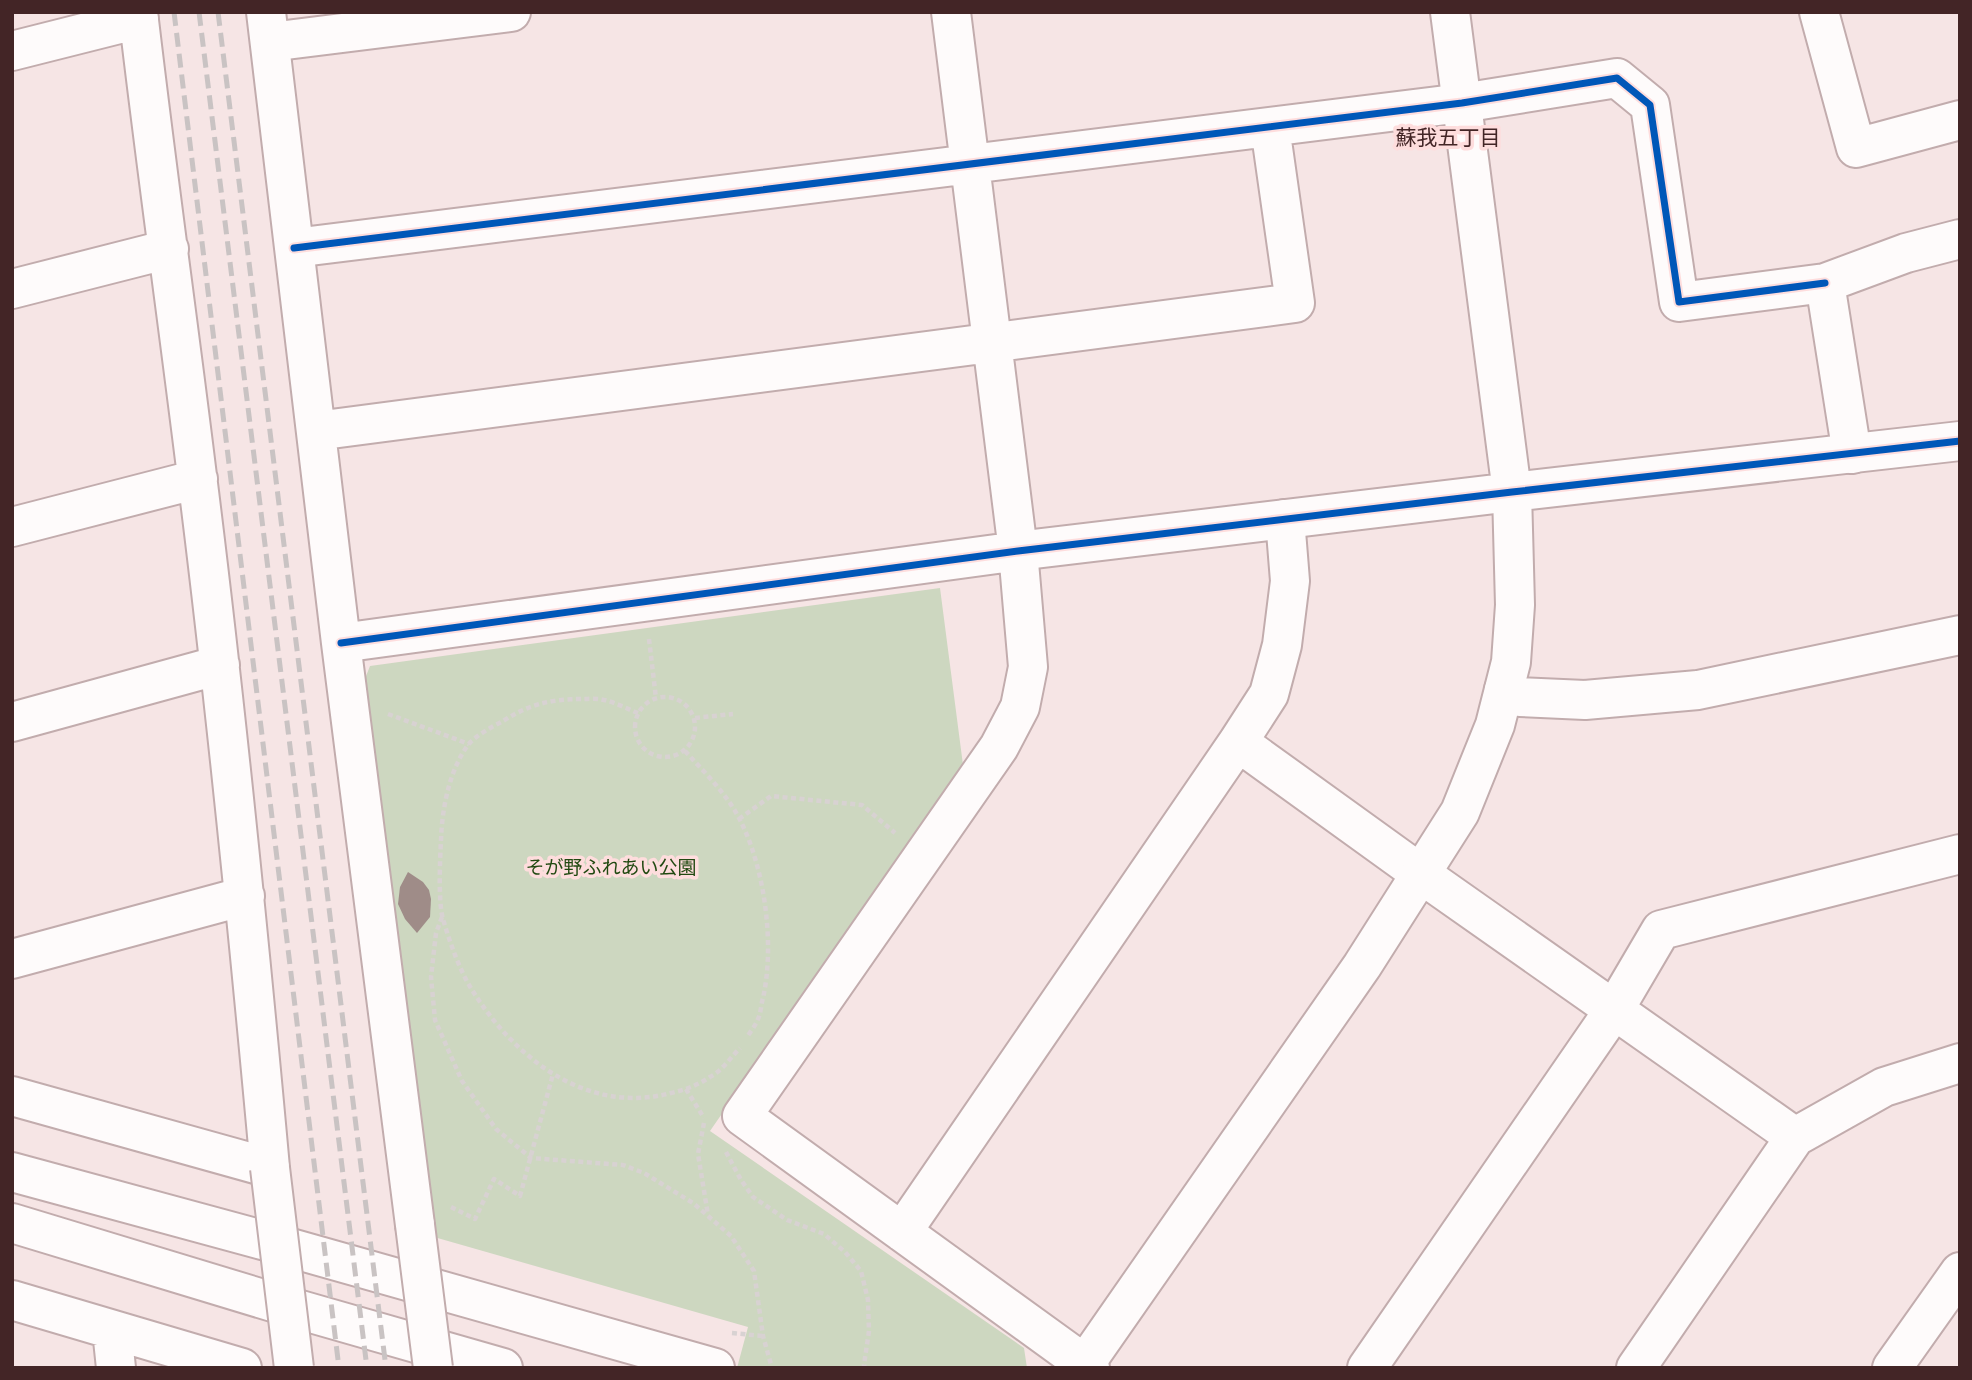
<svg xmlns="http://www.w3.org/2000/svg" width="1972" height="1380" viewBox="0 0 1972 1380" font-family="Quicksand,'Noto Sans JP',sans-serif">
	<rect width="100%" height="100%" fill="#f6e5e5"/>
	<!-- green -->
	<path fill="#cdd7c0" d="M940 588 963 765 710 1131 1024 1348 1027 1368H737L748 1327 427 1235 355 704 370 666Z"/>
	<!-- building -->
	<path fill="#9f8c88" d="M408 872 423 882 429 890 431 899 430 917 417 933 405 919 398 904 400 887Z"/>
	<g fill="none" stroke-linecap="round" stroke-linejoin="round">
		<defs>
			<path id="street" d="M266 12 341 643 415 1225
				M951 12 1018 551 1028 667 1020 707 999 747 742 1116 1090 1368
				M1819 12 1856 148 1960 120
				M270 42 511 12
				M12 51 139 19
				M294 248 1462 103 1617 78 1650 105 1679 302 1825 283
				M12 289 169 249
				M316 431 1295 303 1270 127
				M1852 454 1825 283 1906 253 1960 239
				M12 527 198 479
				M341 643 1018 551
				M1504 690 1520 697 1585 700 1698 690 1960 635
				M12 722 220 665
				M1238 742 1421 874 1795 1137 1636 1368
				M12 959 245 896
				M12 1096 270 1168C249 937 226 706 197 476 178 321 156 167 138 12
				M1795 1137 1884 1087 1960 1063
				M902 1232 1238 742 1269 694 1282 645 1290 581 1285 519
				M12 1300 242 1368
				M112 1330 116 1368
				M1367 1368 1614 1010 1661 930 1960 854
				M1892 1368 1960 1272"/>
			<path id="secondary" d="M1018 551 1512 492 1960 441
				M12 1172 266 1241 715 1368
				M12 1223 276 1303 503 1368
				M1082 1368 1362 966 1460 812 1495 725 1511 662 1515 605 1512 492 1450 12"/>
		</defs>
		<!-- street casing -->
		<use href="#street" stroke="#c2acad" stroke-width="42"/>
		<!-- secondary casing -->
		<use href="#secondary" stroke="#c2acad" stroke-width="42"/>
		<!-- path -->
		<path stroke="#d8d2d2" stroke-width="4.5" stroke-dasharray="5 3.5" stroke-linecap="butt" d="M649 639 656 698
			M635 727a30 30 0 1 1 60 0a30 30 0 1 1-60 0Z
			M638 713C627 709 615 702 604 700 597 698 589 699 583 699 550 699 530 704 503 721 492 727 476 735 468 745 449 771 442 809 441 840 440 861 438 901 443 919 450 943 460 972 474 993 517 1060 588 1115 671 1093 685 1090 698 1085 710 1077 722 1071 731 1057 740 1048
			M388 714 469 744
			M695 718 733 714
			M685 751C704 772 726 793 739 818 765 867 775 945 763 998 761 1004 761 1013 758 1019 756 1025 750 1032 747 1037
			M739 819 771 796 862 805 895 833
			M442 917 436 933 431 977 435 1020 462 1081 496 1129 531 1158 623 1165 644 1173 693 1203 731 1236 754 1271 763 1336 772 1368
			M686 1089 704 1118
			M704 1123 698 1154 708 1215
			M726 1152 741 1180 753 1197 787 1220 824 1234 845 1252 861 1271 868 1300 869 1331 864 1365 865 1368
			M451 1207 475 1219 494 1179 520 1196 553 1074
			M732 1333 763 1336"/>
		<!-- street -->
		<use href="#street" stroke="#fefbfb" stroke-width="38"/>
		<!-- secondary -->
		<use href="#secondary" stroke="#fefbfb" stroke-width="38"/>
		<!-- rail -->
		<path stroke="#c9c3c3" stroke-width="5" stroke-dasharray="14 7" stroke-linecap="butt" d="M174 12 339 1368
			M199 12 367 1368
			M218 12 386 1368"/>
		<defs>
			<path id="street-bridge" d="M270 1168 294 1368
				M415 1225 433 1368"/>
		</defs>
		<!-- street-bridge casing -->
		<use href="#street-bridge" stroke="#c2acad" stroke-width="42" stroke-linecap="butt"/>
		<!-- street-bridge -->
		<use href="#street-bridge" stroke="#fefbfb" stroke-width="38"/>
		<defs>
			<path id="cycleway" d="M294 248 1462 103 1617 78 1650 105 1679 302 1825 283
				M341 643 1018 551 1512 492 1960 441"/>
		</defs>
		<!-- cycleway casing -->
		<use href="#cycleway" stroke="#fedddd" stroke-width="11"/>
		<!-- cycleway -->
		<use href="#cycleway" stroke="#0057b8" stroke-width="7"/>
	</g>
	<g text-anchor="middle" stroke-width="7" stroke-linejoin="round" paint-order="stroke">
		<!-- park labels -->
		<g font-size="19" fill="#214911" stroke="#fedddd">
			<text x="611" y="874">そが野ふれあい公園</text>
		</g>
		<!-- neighbourhood labels -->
		<g font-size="21" fill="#432526" stroke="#fedddd">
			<text x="1448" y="145">蘇我五丁目</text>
		</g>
	</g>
	<!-- border -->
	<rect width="1972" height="1380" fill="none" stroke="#432526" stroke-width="28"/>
</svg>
